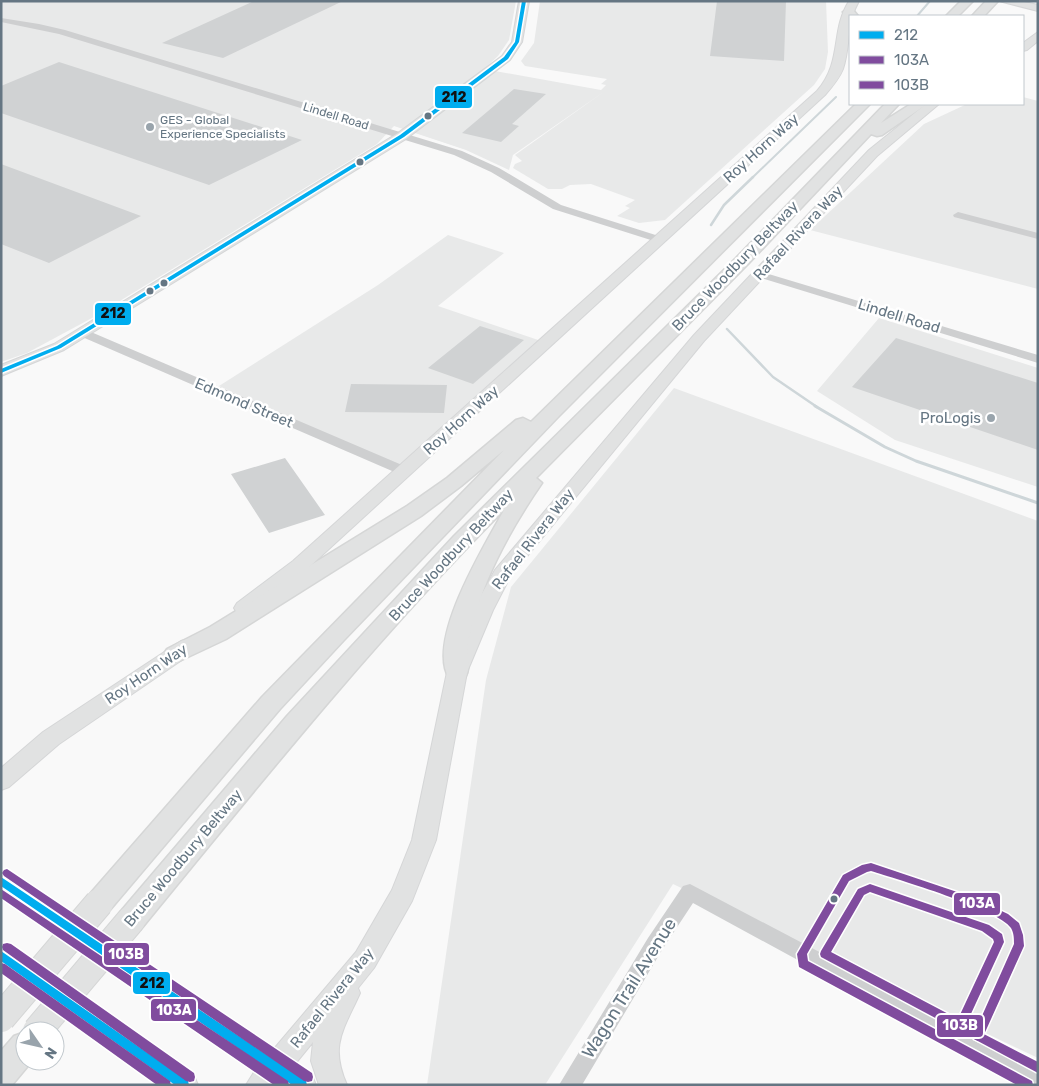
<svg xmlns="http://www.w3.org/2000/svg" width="1039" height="1086" viewBox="0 0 1039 1086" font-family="Rubik,sans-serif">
	<rect width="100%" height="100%" fill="#f9f9f9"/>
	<!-- built -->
	<path fill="#e8e9e9" d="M1 1H516L509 40 498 56 484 69 601 90 606 85 601 84 607 79 525 66 521 61 534 43 540 1H826L828 52 825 69 814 85 665 220 639 223 617 216 630 208 625 206 635 200 591 184 570 185 562 189H548L513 168 515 164 522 161 515 155 605 91 513 155 509 170 466 150 394 126 377 144 92 318 27 353 1 362Z
		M1023 97 1038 101V289L810 230 924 124 967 104H1023Z
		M448 235 504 253 438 306 547 343 404 471 219 386 378 285Z
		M879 318 1038 368V487L895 440 817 391Z
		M674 388 1038 521V1058L673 884 545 1085H427L486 680 511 587Z"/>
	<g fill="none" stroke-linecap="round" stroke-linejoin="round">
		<!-- stream-far2 -->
		<path stroke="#ced6d9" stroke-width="2" d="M917 16 930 1
			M752 178 836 97"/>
		<!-- stream-far1 -->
		<path stroke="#ced6d9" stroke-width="2.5" d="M711 225 724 205 753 177
			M727 329 773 377 817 407"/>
		<!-- stream -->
		<path stroke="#ced6d9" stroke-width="3" d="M815 406 885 447 916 461 1038 503"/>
	</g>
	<!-- building -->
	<path fill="#d0d2d3" d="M254 1H343L223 58 162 43Z
		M717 1H786L784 61 710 56Z
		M59 62 302 140 209 185 1 113V86Z
		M514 89 546 94 512 124 519 126 501 142 462 133Z
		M1 164 141 216 49 263 1 244Z
		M480 326 524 340 473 384 428 368Z
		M896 338 1038 383V450L852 387Z
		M351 384 447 385 444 413 345 412Z
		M285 458 325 515 269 533 231 474Z"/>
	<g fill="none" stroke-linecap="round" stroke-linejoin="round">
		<defs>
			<path id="major" d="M519 1H529L522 42 510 60 406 139 64 350 1 376V365L54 344 398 133 502 56 512 42Z
				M849 1H859C846 23 851 45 843 69 839 79 832 87 825 95L307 569 251 613 244 615 237 613 234 608 237 603 293 561 817 91C843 61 830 31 849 1Z
				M999 1H1020L1038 5V11Z
				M1038 32V41L1027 50 1023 51V43Z
				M926 104H939L877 156 704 341 510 577 493 610 467 672 436 840 412 901 374 968 358 988 360 993C344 1029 329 1045 347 1085H319L311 1061 313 1042 295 1064 312 1076 316 1085H246L256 1069 1 894V871L10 874 273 1050 356 952 392 890 412 840 447 672 473 610 495 570 694 335 869 150Z
				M188 639 195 641 198 646 195 651 59 744 9 787 1 790V768L43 732 181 641Z
				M1 944 10 947 194 1076 198 1085H161L1 970Z"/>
			<path id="highway" d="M961 1H973L958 16H946Z
				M986 1H998L984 16H972Z
				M849 9 853 10 858 16H850V19L848 18 843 12Z
				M856 104H870L559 416 344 640 280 709 109 911 99 915 89 911 85 903 89 895 262 697 504 450 461 486 421 516 226 639 175 663 167 661 163 655 167 649 210 627 407 506 447 478 516 420 523 418 531 422Z
				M885 104H899L881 123 911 104H927L882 135 877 136 871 134 748 264 536 478 542 483C513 525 485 575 472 625 470 632 468 640 467 648 467 659 471 668 465 678L457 680 449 678C426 640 485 545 504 510 374 641 258 786 141 929L131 932 121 929 117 920 121 911 287 716 454 536 736 258Z
				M25 1032V1061H32L12 1085H1V1051L14 1036Z"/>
		</defs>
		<!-- major casing -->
		<use href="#major" stroke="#d5d6d7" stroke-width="2"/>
		<!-- highway casing -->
		<use href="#highway" stroke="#d5d6d6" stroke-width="3"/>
		<!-- minor -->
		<path fill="#cecfd0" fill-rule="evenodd" d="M1 18 39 24 65 30 462 151 499 168 561 205 665 238 667 240 661 243 657 242 553 209 491 172 454 155 59 34 1 22Z
			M958 212 1038 233V239L954 217 953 215Z
			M759 271 1038 355V363L755 276 753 274 755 272Z
			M84 329 409 468 411 471 409 474H399L80 336 78 333Z
			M690 884 1038 1067V1085H1027L693 903 662 950 582 1085H559L648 938 683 886Z"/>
		<!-- major -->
		<use href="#major" fill="#e1e2e2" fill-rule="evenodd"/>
		<!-- highway -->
		<use href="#highway" fill="#e1e2e2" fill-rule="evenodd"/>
		<defs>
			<path id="highway-bridge" d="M1 1018 99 903
				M37 1031 131 920"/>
		</defs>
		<!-- highway-bridge casing -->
		<use href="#highway-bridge" stroke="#d5d6d6" stroke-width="30" stroke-linecap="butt"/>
		<!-- highway-bridge -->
		<use href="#highway-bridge" stroke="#e1e2e2" stroke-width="28"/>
		<defs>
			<path id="bus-1" d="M522 1H526L519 42 508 59 404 137 61 348 1 373V369L57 346 400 135 504 57 515 42Z
				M1 877 306 1081 307 1085H292L1 886Z
				M1 951 188 1081 189 1085H175L1 961Z"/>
			<path id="bus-2" d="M871 863 972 897 1008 914 1019 923 1023 935 1024 946 982 1039 978 1041 974 1039 973 1036 1014 944C1014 939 1014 933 1011 928 999 909 896 879 871 871L867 872 849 881 807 954 808 961 1032 1081 1033 1085H1017L799 967 797 954 843 875 862 865Z
				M1 889 288 1081 289 1085H274L1 898Z
				M1 963 5 964 170 1081 171 1085H157L1 973Z"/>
			<path id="bus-3" d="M7 869 312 1073 313 1077 312 1081 308 1082 304 1081 4 876 2 873 4 870Z
				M870 884 989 925 1002 934 1004 942 964 1029 960 1031 956 1029 821 957 820 954 821 951 858 889ZM870 892 982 931 993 939 994 942 958 1019 831 952 864 895Z
				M7 943 11 944 194 1073 195 1077 194 1081 190 1082 186 1081 3 950 2 947 3 944Z
				M978 1031 1038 1062V1073L974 1039 973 1036 974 1033Z"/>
		</defs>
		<!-- bus-1 casing -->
		<use href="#bus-1" stroke="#fff" stroke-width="3"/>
		<!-- bus-2 casing -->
		<use href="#bus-2" stroke="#fff" stroke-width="3"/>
		<!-- bus-3 casing -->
		<use href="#bus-3" stroke="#fff" stroke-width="3"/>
		<!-- bus-1 -->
		<use href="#bus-1" fill="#00adef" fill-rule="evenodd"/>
		<!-- bus-2 -->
		<use href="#bus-2" fill="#804c9e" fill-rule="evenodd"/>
		<!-- bus-3 -->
		<use href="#bus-3" fill="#804c9e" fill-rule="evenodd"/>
	</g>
	<!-- markers -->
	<g fill="#657683" stroke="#fff" stroke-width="2">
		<circle cx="428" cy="116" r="4.5"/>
		<circle cx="360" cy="162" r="4.5"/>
		<circle cx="164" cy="283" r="4.5"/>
		<circle cx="150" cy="291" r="4.5"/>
		<circle cx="834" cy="899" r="4.5"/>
	</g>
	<g fill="#99a4ac" stroke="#fff" stroke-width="2">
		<circle cx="150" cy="127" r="5"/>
		<circle cx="991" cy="418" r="5"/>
	</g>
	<g text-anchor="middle" stroke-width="5" stroke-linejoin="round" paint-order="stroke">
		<!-- far-street labels -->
		<g font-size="12" fill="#657683" stroke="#fff">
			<text transform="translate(336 116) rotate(17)" y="4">Lindell Road</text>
		</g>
		<!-- far-poi labels -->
		<g font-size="12" fill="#657683" stroke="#fff" text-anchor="start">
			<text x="160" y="124">GES - Global<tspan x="160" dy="14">Experience Specialists</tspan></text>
		</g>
		<!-- street labels -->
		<g font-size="15" fill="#657683" stroke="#fff">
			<text transform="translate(761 148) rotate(-42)" y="5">Roy Horn Way</text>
			<text transform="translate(798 233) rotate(-47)" y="5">Rafael Rivera Way</text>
			<text transform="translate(735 266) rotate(-46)" y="5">Bruce Woodbury Beltway</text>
			<text transform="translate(899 316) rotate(17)" y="5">Lindell Road</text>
			<text transform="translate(244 403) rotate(23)" y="5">Edmond Street</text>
			<text transform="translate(461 420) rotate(-42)" y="5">Roy Horn Way</text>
			<text transform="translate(533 539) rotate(-52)" y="5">Rafael Rivera Way</text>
			<text transform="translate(451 555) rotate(-47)" y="5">Bruce Woodbury Beltway</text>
			<text transform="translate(146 674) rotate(-34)" y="5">Roy Horn Way</text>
			<text transform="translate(183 858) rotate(-50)" y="5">Bruce Woodbury Beltway</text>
			<text transform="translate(332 998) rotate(-51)" y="5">Rafael Rivera Way</text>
		</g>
		<!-- poi labels -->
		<g font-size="15" fill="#657683" stroke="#fff" text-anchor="end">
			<text x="981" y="423">ProLogis</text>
		</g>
		<!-- near-street labels -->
		<g font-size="18" fill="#657683" stroke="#fff">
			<text transform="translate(629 988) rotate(-58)" y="6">Wagon Trail Avenue</text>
		</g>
	</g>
	<g stroke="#fff" stroke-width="2">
		<rect x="434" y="85" width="39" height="24" rx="5" fill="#00adef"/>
		<rect x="94" y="302" width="38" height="24" rx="5" fill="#00adef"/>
		<rect x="953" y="892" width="48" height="24" rx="5" fill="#804c9e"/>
		<rect x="103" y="942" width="47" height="24" rx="5" fill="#804c9e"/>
		<rect x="132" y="971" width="39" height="24" rx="5" fill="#00adef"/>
		<rect x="150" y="998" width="47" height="24" rx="5" fill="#804c9e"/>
		<rect x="936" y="1014" width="48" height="24" rx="5" fill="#804c9e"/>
	</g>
	<g font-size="14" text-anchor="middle" font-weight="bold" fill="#fff">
		<text x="977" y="908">103A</text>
		<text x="126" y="959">103B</text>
		<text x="174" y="1015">103A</text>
		<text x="960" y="1030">103B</text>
	</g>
	<g font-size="14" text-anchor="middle" font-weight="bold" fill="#111">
		<text x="454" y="102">212</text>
		<text x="113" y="318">212</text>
		<text x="152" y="988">212</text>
	</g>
	<!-- border -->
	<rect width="1039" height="1086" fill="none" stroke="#657683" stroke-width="5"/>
	<!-- legend -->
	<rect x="849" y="15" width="175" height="90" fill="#ffffff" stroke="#c1c8cd"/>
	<rect x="859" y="31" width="25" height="8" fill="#00adef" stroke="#c1c8cd"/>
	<text x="894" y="40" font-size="15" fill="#657683">212</text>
	<rect x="859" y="56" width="25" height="8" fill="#804c9e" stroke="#c1c8cd"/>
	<text x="894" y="65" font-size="15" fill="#657683">103A</text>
	<rect x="859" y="81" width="25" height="8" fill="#804c9e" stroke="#c1c8cd"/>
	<text x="894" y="90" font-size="15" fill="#657683">103B</text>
	<!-- north arrow -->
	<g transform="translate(40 1046) rotate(124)"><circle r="24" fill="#ffffff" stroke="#c1c8cd"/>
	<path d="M0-4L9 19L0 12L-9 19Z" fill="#99a4ac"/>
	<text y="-8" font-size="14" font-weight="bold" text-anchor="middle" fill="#657683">N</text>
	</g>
</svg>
